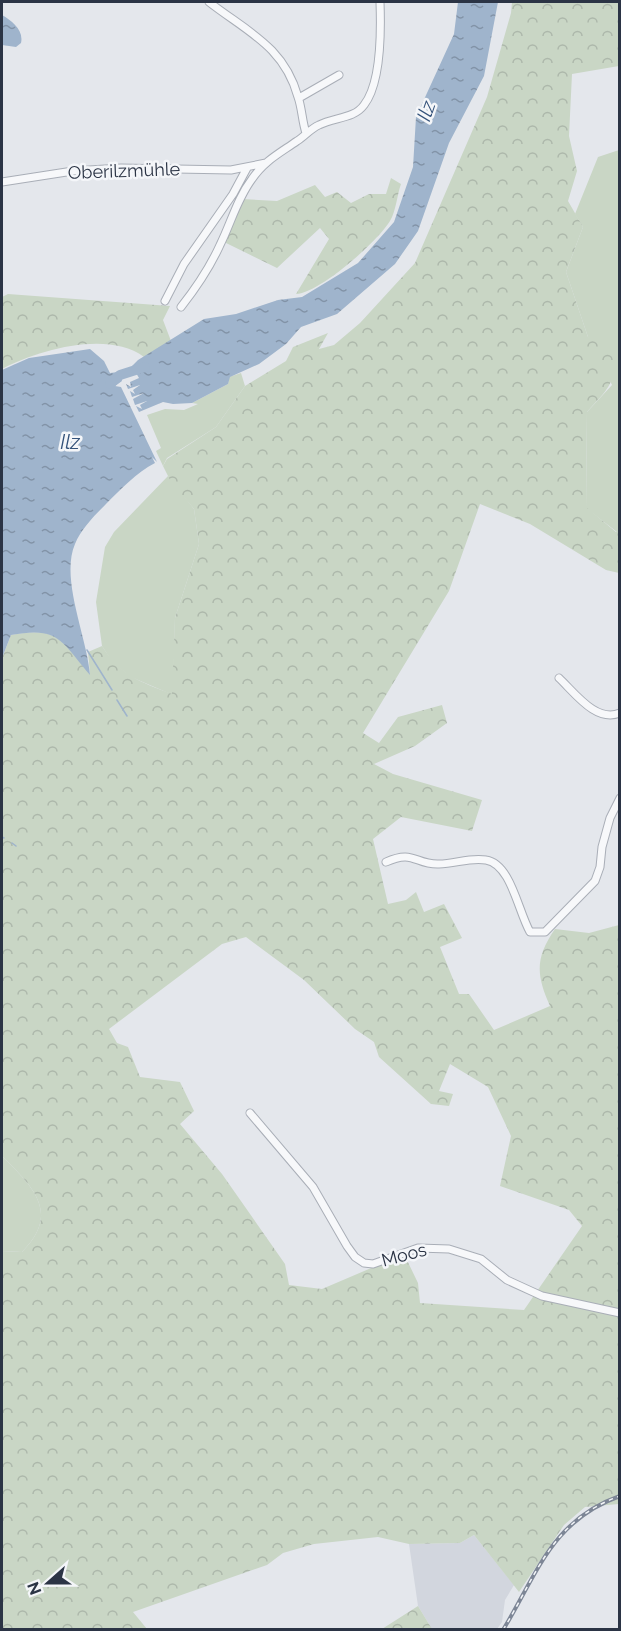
<svg xmlns="http://www.w3.org/2000/svg" width="621" height="1631" viewBox="0 0 621 1631" font-family="Raleway,sans-serif">
	<defs>
		<pattern id="forest-crowns" width="20" height="18" patternUnits="userSpaceOnUse" patternTransform="scale(1.5)"><rect width="20" height="18" fill="#c9d6c5"/><path d="M2 6a3 3 0 1 1 6 0M12 15a3 3 0 1 1 6 0" fill="none" stroke="#adb8ab"/></pattern>
		<pattern id="water-ripples" width="26" height="14" patternUnits="userSpaceOnUse" patternTransform="scale(1.5)"><rect width="26" height="14" fill="#9fb4cc"/><path d="M2 4q2-2 4 0t4 0M15 11q2-2 4 0t4 0" fill="none" stroke="#8293a7"/></pattern>
	</defs>
	<rect width="100%" height="100%" fill="#e4e7ec"/>
	<!-- built -->
	<path fill="#d2d6de" d="M474 1535 514 1585 505 1600 502 1622 497 1629H432L418 1606 409 1544 460 1543Z"/>
	<!-- grass -->
	<path fill="#c9d6c5" d="M619 150 620 530 617 532 586 508 587 412 612 385 588 337 566 272 583 227 575 214 598 157Z
		M241 373 245 386 216 427 167 458 163 466 156 451 161 448 147 415 165 409 184 410 198 404 192 403 228 384 229 377Z
		M168 476 194 509 199 544 175 618 173 695 131 677 113 663 102 646 96 602 105 547 114 532Z
		M2 1156C33 1187 61 1213 22 1252L2 1251Z"/>
	<!-- forest -->
	<path fill="url(#forest-crowns)" fill-rule="evenodd" d="M512 2H619V66L572 74 569 136 577 171 568 201 583 227 566 272 588 337 609 343C620 379 611 386 587 412L586 507 616 532 619 530V573L606 570 530 524 480 504 449 591 363 733 379 743 398 717 442 705 447 723 415 746 374 764 393 774 482 800 472 831 401 817 373 839 388 904 406 900 416 892 424 912 444 904 462 938 440 947 459 994H469L494 1030 550 1006C536 975 535 958 555 929L589 933 619 925V1504L585 1507 564 1525 519 1592 474 1535 460 1543 409 1544 378 1537 314 1544 283 1553 267 1565 133 1612 147 1629H2V1251L22 1252C61 1213 33 1187 2 1156V658L11 635C59 626 61 640 90 674L88 652 102 646C121 676 141 682 172 694L175 618 199 544 194 509 171 482 163 466 167 459 216 427 245 386 286 361 293 347 328 333 319 349 334 345 360 323 415 263 487 97 511 13ZM246 937 304 980 355 1029 374 1042 379 1057 431 1104 449 1106 453 1094 439 1091 450 1064 488 1087 511 1136 500 1186 569 1210 582 1226 524 1310 420 1303 418 1283 404 1254 322 1289 289 1285 285 1264 222 1174 180 1124 194 1111 180 1082 140 1077 128 1047 117 1043 109 1029 222 944Z
		M391 178 401 184C397 195 396 211 390 221 378 241 320 293 296 294L329 239 320 228 277 268 224 242 242 199 277 201 315 185 325 197 337 192 351 203 369 194H386Z
		M8 294 170 306 163 320 171 341 144 357C107 330 39 350 2 369V297Z
		M418 1606 432 1629H382Z"/>
	<!-- water -->
	<path fill="url(#water-ripples)" d="M458 2H498L484 76 449 143 418 231 395 264 337 314 301 327 286 344 259 364 230 377 228 384 192 403 173 404 163 402 139 412 136 406 142 409 140 405 147 401 135 405 133 399 144 393 132 397 130 391 135 394 133 390 140 385 128 389 126 384 131 387 130 382 139 378 132 366 138 360 204 319 236 314 278 300 302 297 358 263 394 222 413 167 416 117 454 34Z
		M2 15C12 21 24 30 21 43L16 47 2 45Z
		M90 349 104 361 110 373 118 372 122 381 115 386 121 387 157 462 152 457 155 463C137 472 120 490 106 504 95 515 81 529 75 544 60 579 87 637 90 675 61 641 59 626 11 635L2 658V370L29 358Z"/>
	<g fill="none" stroke-linecap="round" stroke-linejoin="round">
		<!-- stream -->
		<path stroke="#9fb4cc" stroke-width="1.5" d="M87 650 112 690
			M117 700 127 716
			M2 837 4 838
			M12 843 16 846"/>
		<!-- river -->
		<path stroke="#9fb4cc" stroke-width="10" d="M110 384 120 375 145 367"/>
		<defs>
			<path id="street" d="M209 2C246 31 284 46 298 97 302 108 302 121 306 133
				M299 98 339 75
				M2 182 73 171 121 168 231 170 266 163
				M165 301 184 264 233 194 247 168
				M181 307C196 288 210 267 220 245 231 223 237 199 252 179 264 161 280 153 297 141 305 136 310 129 319 125 334 117 354 119 364 105 382 82 381 29 380 2
				M559 678C575 693 596 723 620 713
				M386 862C414 849 415 865 439 864 455 864 470 857 486 860 511 864 518 911 530 932H545L595 881 600 867 602 847 610 818 620 798
				M250 1113 313 1187 347 1246 355 1257 364 1263 373 1264 418 1248 449 1249 481 1259 507 1280 542 1296 620 1313"/>
		</defs>
		<!-- street casing -->
		<use href="#street" stroke="#a9aeb7" stroke-width="9"/>
		<!-- street -->
		<use href="#street" stroke="#f7f8fa" stroke-width="7"/>
		<defs>
			<path id="rail" d="M503 1630C537 1574 552 1520 620 1496"/>
		</defs>
		<!-- rail casing -->
		<use href="#rail" stroke="#7d8696" stroke-width="4"/>
		<!-- rail -->
		<use href="#rail" stroke="#f4f6f9" stroke-width="1.5" stroke-dasharray="4.5" stroke-linecap="butt"/>
	</g>
	<g text-anchor="middle" stroke-width="5" stroke-linejoin="round" paint-order="stroke">
		<!-- street labels -->
		<g font-size="18" fill="#2b3445" stroke="#f4f6f9">
			<text transform="translate(124 171) rotate(-2)" y="6">Oberilzmühle</text>
			<text transform="translate(404 1255) rotate(-15)" y="6">Moos</text>
		</g>
		<!-- water labels -->
		<g font-size="20" font-style="italic" fill="#34527a" stroke="#f4f6f9">
			<text transform="translate(426 111) rotate(-71)" y="7">Ilz</text>
			<text x="70" y="449">Ilz</text>
		</g>
	</g>
	<!-- border -->
	<rect width="621" height="1631" fill="none" stroke="#2b3445" stroke-width="6"/>
	<!-- north arrow -->
	<g transform="translate(48 1583) rotate(249)" stroke="#f4f6f9" stroke-width="4.5" paint-order="stroke">
	<path d="M0-4.5L10 22L0 15L-10 22Z" fill="#2b3445"/>
	<text y="-9" font-size="16" font-weight="bold" text-anchor="middle" fill="#2b3445">N</text>
	</g>
</svg>
